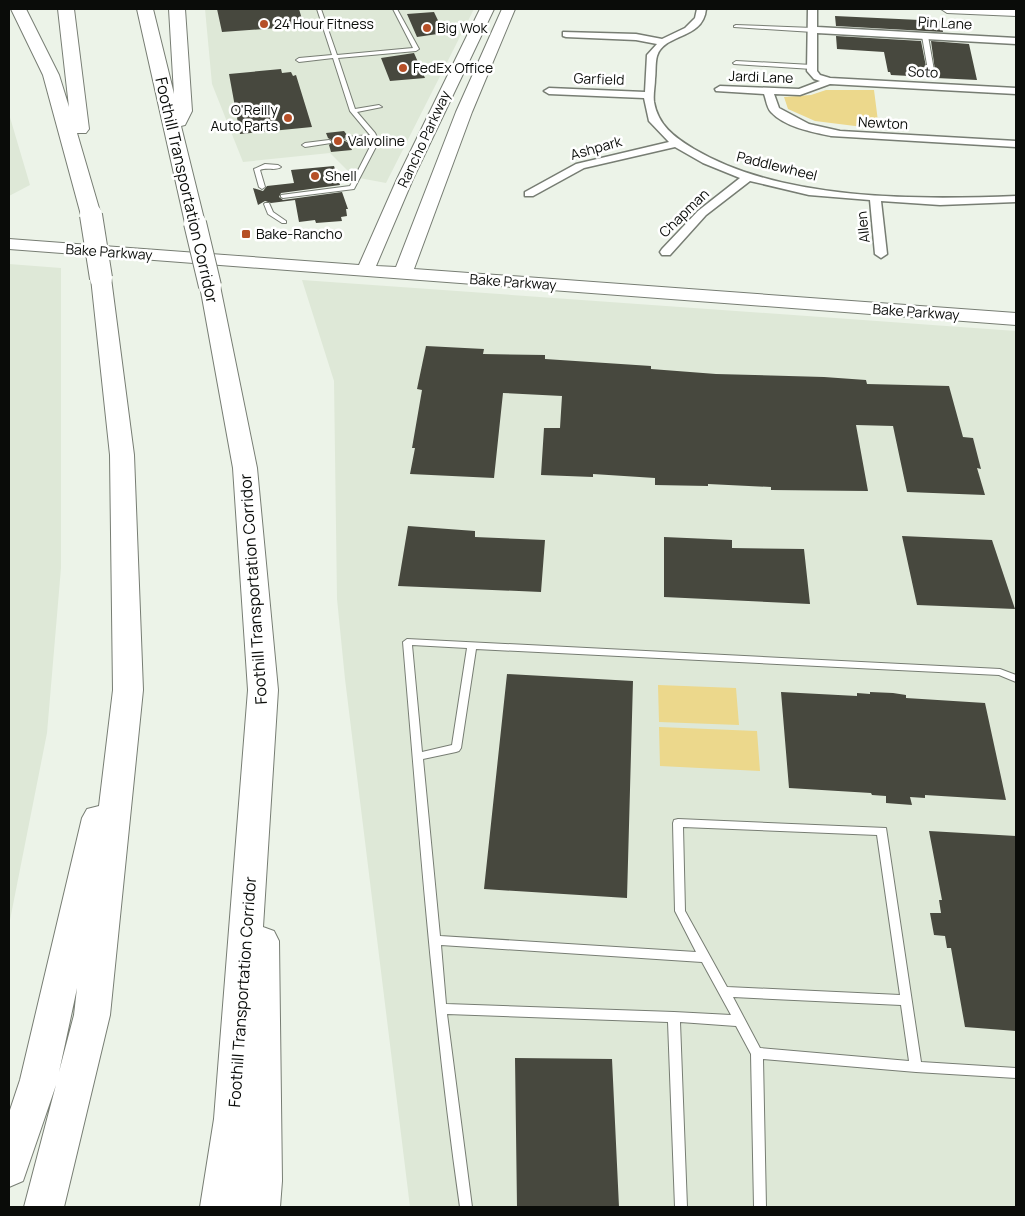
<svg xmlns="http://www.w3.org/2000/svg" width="1025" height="1216" viewBox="0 0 1025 1216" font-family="Manrope,sans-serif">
	<rect width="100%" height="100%" fill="#ecf3e8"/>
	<!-- built -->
	<path fill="#dee8d7" d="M205 9H474L386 183 354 177 330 153 243 162 212 84Z
		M9 114 30 185 9 196Z
		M9 264 61 268V568L47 733 9 925Z
		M302 280 1016 331V1207H410L345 679 337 599 334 381Z"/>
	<!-- green -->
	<path fill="#ecd88c" d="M826 90H874L879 129 815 121 788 109 784 97 811 95Z
		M658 685 736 688 739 725 659 722Z
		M659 727 757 731 760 771 660 766Z"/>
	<!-- building -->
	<path fill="#47483e" d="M217 9H299L304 26 222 32Z
		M434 12 444 33 417 37 407 14Z
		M835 16 941 21 943 32 836 26Z
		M836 36 921 41 928 77 891 75 890 72H888L884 52 837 49Z
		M931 41 969 44 977 80 936 78Z
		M414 53 425 78 390 81 381 58Z
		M281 69 282 73 291 72 293 76 296 75 312 127 240 134 229 74Z
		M344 131 347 135 343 140 349 143 352 150 331 152 329 145 333 141 328 138 326 133Z
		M334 166 340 185 281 193 279 197 283 200 342 192 348 209H346L347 216 341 217 342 221 316 223 315 220 299 222 295 200 271 203 265 201 258 205 253 188 263 191 267 186 294 183 291 170Z
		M426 346 484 349 483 354 545 355V359L651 366V369L716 374 824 377 866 380 867 384 949 386 963 437 973 438 981 469 977 468 985 495 907 492 893 426 856 425 868 491 771 490V487L708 484V486L655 485V478L593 474V477L541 475 544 428H560L562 396 503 393 494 478 410 474 415 448H412L422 390 417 389Z
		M408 526 475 531V537L545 540 541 592 398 586Z
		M902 536 992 540 1015 609 917 605Z
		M664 537 732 540V548L804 549 810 604 664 597Z
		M507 674 633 681 627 898 484 889Z
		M781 692 857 696V693L870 694V692L893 693 906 695V698L985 703 1006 800 925 795V798L910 797 912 805 886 803V796L872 795 871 793 789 788Z
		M929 831 1016 836V1031L965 1027 951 948H947L945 936 934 935 930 913H941L939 900H942Z
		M515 1058 612 1059 619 1207H517Z"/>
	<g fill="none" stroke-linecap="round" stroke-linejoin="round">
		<defs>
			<path id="lane" d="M317 9H321L337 55 413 48 393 9H397L419 49 416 51 338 58 355 109 379 105 382 107 357 112 375 133 379 141 354 189 283 198 281 197V195L350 186 373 141 372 138 348 141 345 139 348 137 370 135 350 111 333 58 299 62 296 60 299 58 332 55Z
				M736 25 813 28 816 30 813 32 734 27V26Z
				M925 34 928 36 935 76 932 78 929 76 922 36Z
				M736 61 812 65 815 67 812 69 734 64 733 63Z
				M329 140 331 141V143L305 147 302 145 305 143Z
				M265 164 278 165 281 167C276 171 267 167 260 170L265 187 262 189 259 187 254 169Z
				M265 203H269L273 212 286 221V223H282L268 214 264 204Z
				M407 639 1000 669 1016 675V682L999 675 476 649 461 748 459 751 456 752 423 759 440 936 696 952 675 911 673 823 674 820 678 819 886 828 921 1062 1016 1068V1078L916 1072 763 1059 766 1207H754L751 1054 736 1026 680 1022 687 1207H675L668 1022 447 1014 472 1207H460C433 1019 419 831 403 642ZM412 645 467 648 452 745 422 752ZM683 827 877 835 900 995 727 987 685 911ZM441 945 702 962 731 1015 674 1012 446 1004ZM733 997 901 1005 909 1061 760 1048Z"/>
			<path id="street" d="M697 9H706C703 40 664 33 657 56 655 63 656 72 655 79 655 86 653 94 654 102 658 125 674 137 694 149 782 201 916 200 1016 196V202L940 205 881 201 887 254 881 258 875 254 870 200 809 195 750 181 706 215 670 255H662L660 252 662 249 698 211 740 178 703 163 675 147 584 168 533 196H525V192L576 164 669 142 649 121 644 98 549 94 544 91 549 88 645 92 647 55 657 44 636 40 566 37 563 36V32L636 34 662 39 685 28 695 18Z
				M808 9H817V27L1016 38V44L817 33V71L820 75 830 78 1016 88V94L830 84 800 95 774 94 779 108 809 124 840 131 1016 141V147L831 136C812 132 785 127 771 112 767 108 766 99 764 94L716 91 715 89 720 86 799 89 820 81 814 79 807 71Z"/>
			<path id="secondary" d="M480 9H494L413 179 376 266 396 267 456 112 502 9H515L472 112 414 269 1016 313V325L9 249V239L359 265 397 179Z
				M941 9H1016V16L947 13Z"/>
			<path id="highway" d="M11 9H26L59 75 69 107 58 9H74L89 129 86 133H77L101 215 98 219H84L81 215 43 75Z
				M137 9H153L174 94 169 9H185L192 111 185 125 181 126 205 223 202 227H188L185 223Z
				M101 272 108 274 111 278 134 455 143 690 110 1015 64 1207H24L56 1085 23 1181 9 1187V1113L20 1080 82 818 87 809 99 806 113 690 110 455 91 278 94 274ZM77 988 74 1015 59 1072Z
				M210 280 217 282 220 286 257 468 278 690 263 927 274 931 279 941 282 1181 280 1207H240L241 1201 240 1207H200L214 1119 248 690 233 468 200 286 203 282Z"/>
		</defs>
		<!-- lane casing -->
		<use href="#lane" stroke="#777d73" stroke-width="2"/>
		<!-- street casing -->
		<use href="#street" stroke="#777d73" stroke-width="3"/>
		<!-- secondary casing -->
		<use href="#secondary" stroke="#777d73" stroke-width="2"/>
		<!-- highway casing -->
		<use href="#highway" stroke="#777d73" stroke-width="2"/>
		<!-- lane -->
		<use href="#lane" fill="#fff" fill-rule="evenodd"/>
		<!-- street -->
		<use href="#street" fill="#fff" fill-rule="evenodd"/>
		<!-- secondary -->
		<use href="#secondary" fill="#fff" fill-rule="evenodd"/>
		<!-- highway -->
		<use href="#highway" fill="#fff" fill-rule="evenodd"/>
		<defs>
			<path id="highway-bridge" d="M91 215 101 278
				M195 223 210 286"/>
		</defs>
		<!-- highway-bridge casing -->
		<use href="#highway-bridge" stroke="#777d73" stroke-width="24" stroke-linecap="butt"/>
		<!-- highway-bridge -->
		<use href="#highway-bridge" stroke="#fff" stroke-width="22"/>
	</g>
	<!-- markers -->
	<g fill="#b64f27" stroke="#fff" stroke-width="2">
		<circle cx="264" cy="24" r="5"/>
		<circle cx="427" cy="28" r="5"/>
		<circle cx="403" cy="68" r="5"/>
		<circle cx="288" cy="118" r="5"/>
		<circle cx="338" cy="141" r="5"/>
		<circle cx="315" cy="176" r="5"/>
		<rect x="241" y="229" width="10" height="10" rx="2.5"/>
	</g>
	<g text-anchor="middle" stroke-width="5" stroke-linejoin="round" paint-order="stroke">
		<!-- far-street labels -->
		<g font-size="14" fill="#0a0c09" stroke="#fff">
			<text transform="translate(945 23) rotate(3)" y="5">Pin Lane</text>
			<text transform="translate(923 72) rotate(3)" y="5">Soto</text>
			<text transform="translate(761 77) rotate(2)" y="5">Jardi Lane</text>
			<text transform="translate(599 79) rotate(2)" y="5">Garfield</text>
			<text transform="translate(883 123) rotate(3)" y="5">Newton</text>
			<text transform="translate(424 139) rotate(-65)" y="5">Rancho Parkway</text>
			<text transform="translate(596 148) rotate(-16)" y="5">Ashpark</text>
			<text transform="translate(777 166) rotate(14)" y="5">Paddlewheel</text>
			<text transform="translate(684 213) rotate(-44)" y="5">Chapman</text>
			<text transform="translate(863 227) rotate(-96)" y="5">Allen</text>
			<text transform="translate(109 252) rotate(4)" y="5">Bake Parkway</text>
			<text transform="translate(513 282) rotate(4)" y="5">Bake Parkway</text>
			<text transform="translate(916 312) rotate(4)" y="5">Bake Parkway</text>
		</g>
		<!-- far-poi labels -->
		<g font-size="14" fill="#0a0c09" stroke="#fff" text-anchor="start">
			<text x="274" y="29">24 Hour Fitness</text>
			<text x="437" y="33">Big Wok</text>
			<text x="413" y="73">FedEx Office</text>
			<text x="278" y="115" text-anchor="end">O'Reilly<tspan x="278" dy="16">Auto Parts</tspan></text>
			<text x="348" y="146">Valvoline</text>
			<text x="325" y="181">Shell</text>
			<text x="256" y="239">Bake-Rancho</text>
		</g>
		<!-- street labels -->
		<g font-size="16" fill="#0a0c09" stroke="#fff">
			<text transform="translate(187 190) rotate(77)" y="6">Foothill Transportation Corridor</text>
			<text transform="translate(253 589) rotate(-94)" y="6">Foothill Transportation Corridor</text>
			<text transform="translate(242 992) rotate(-86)" y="6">Foothill Transportation Corridor</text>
		</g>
	</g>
	<!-- border -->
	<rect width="1025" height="1216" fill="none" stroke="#0a0c09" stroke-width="20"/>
</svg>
